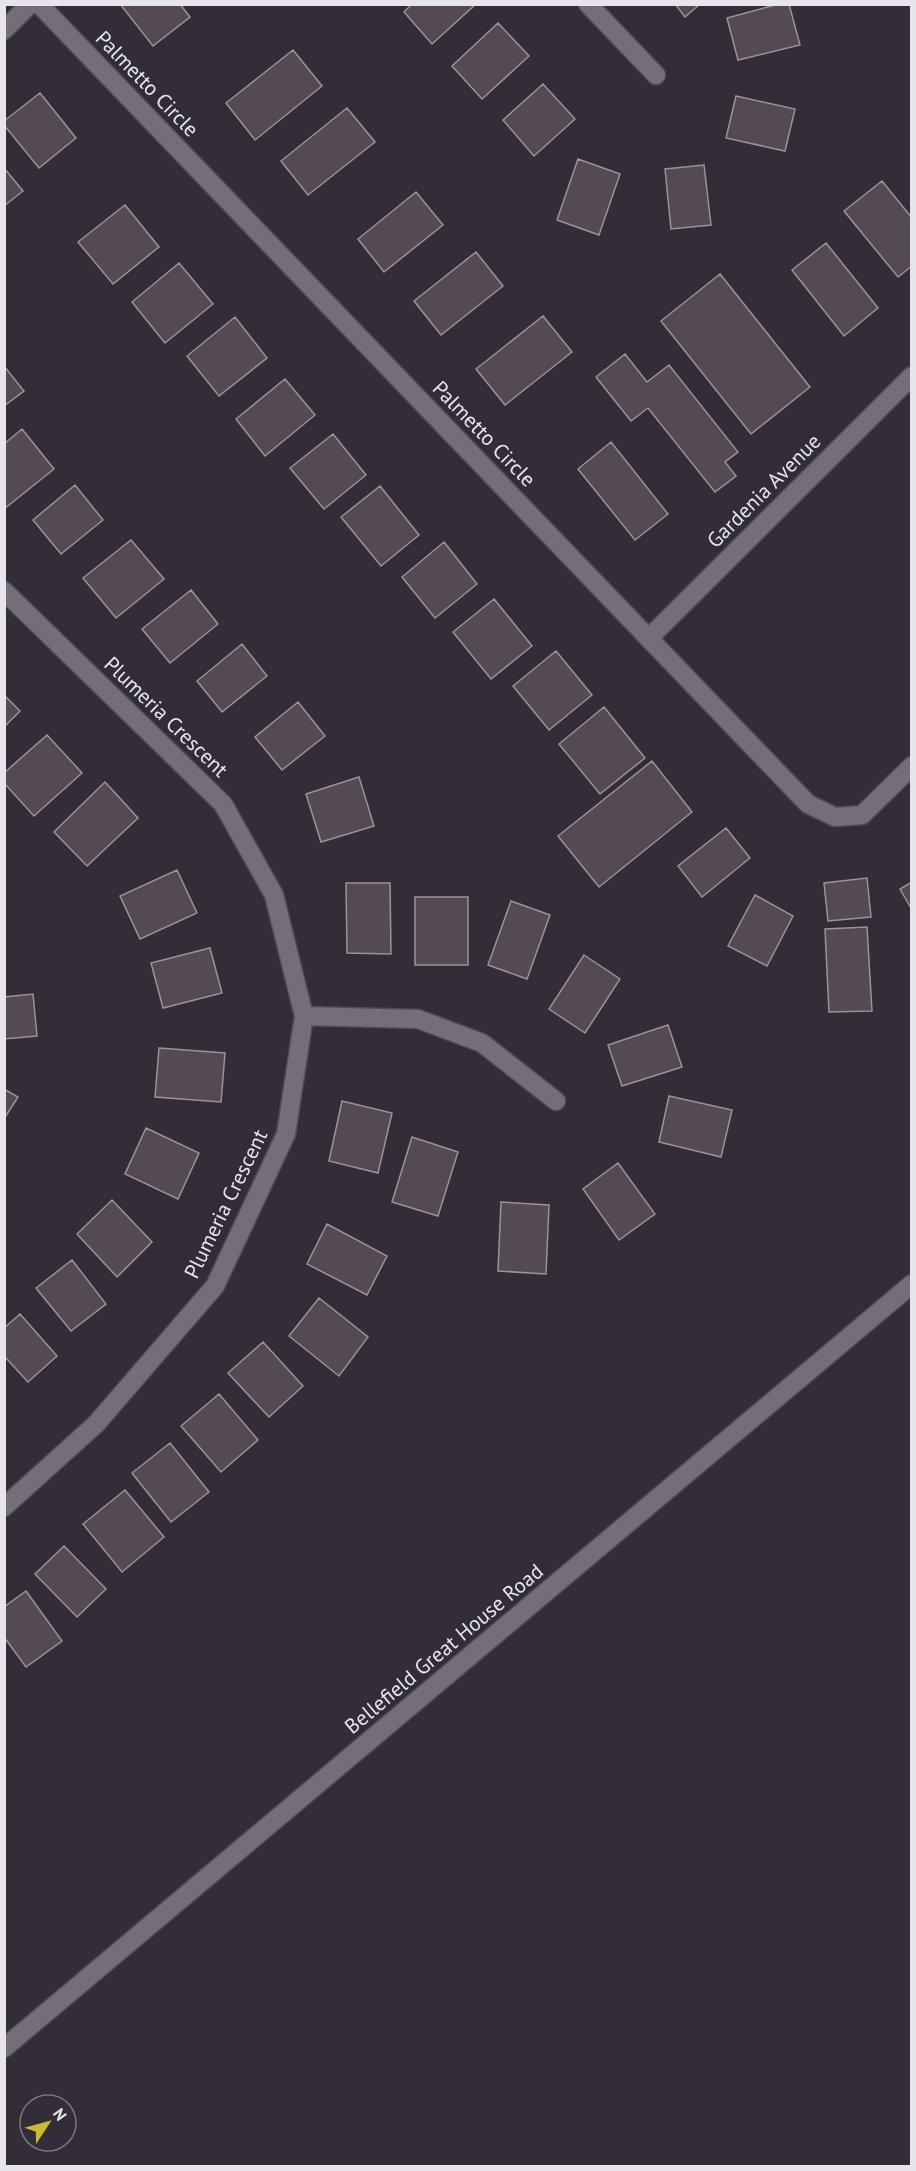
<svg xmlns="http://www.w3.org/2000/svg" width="916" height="2171" viewBox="0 0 916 2171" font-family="'PT Sans',sans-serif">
	<rect width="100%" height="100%" fill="#322d36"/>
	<!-- building -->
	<path fill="#544a52" stroke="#9c929a" stroke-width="1.5" d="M120 4H180L190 17 153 46Z
		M412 4H476L432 44 404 12Z
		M675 4H700L685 17Z
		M779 4H789L800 45 738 60 727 18Z
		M498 23 529 56 482 99 452 66Z
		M293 50 322 86 255 140 226 103Z
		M543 84 575 119 534 156 503 120Z
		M40 93 76 138 39 168 4 125V121Z
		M736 96 795 109 785 151 726 138Z
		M347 108 375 142 308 195 281 161Z
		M578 159 620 174 599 235 557 220Z
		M704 165 711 225 671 229 665 169Z
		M4 168 23 191 4 206Z
		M882 181 912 218V266L898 277 844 211Z
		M416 192 443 225 384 272 358 239Z
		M125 205 159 247 113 284 78 242Z
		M826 243 878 308 844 336 792 270Z
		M476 252 503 286 441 335 414 301Z
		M179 263 213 304 165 343 132 302Z
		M720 274 810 387 751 434 661 321Z
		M543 316 572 352 505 405 476 369Z
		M235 317 267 358 219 396 187 356Z
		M625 354 647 382 669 365 738 452 725 462 736 476 715 492 648 408 631 421 596 377Z
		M4 366 24 391 4 406Z
		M285 379 315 415 265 456 236 419Z
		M22 429 54 469 4 509V444Z
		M333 434 366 475 324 509 290 468Z
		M611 442 668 514 635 540 578 469Z
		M75 485 103 520 61 554 33 520Z
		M380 486 419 535 381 566 341 517Z
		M131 540 164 579 116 618 83 578Z
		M444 542 477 584 435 618 402 577Z
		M191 590 218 624 170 663 142 629Z
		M494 599 532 646 491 679 453 632Z
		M242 644 267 676 222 712 197 681Z
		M556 651 592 695 549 730 513 686Z
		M4 695 20 711 4 727Z
		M298 702 325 736 282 770 255 737Z
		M604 707 645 758 600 794 559 744Z
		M47 735 82 773 34 816 4 783V773Z
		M652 761 692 812 599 887 558 836Z
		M359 777 374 826 321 842 306 794Z
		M105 782 138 818 87 866 54 832Z
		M726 828 750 858 702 897 678 866Z
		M177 870 197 913 140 939 120 896Z
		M867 878 871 917 828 921 824 883Z
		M912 882V910L900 889Z
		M346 883H390L391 954 347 953Z
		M755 895 793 916 767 966 728 946Z
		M415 897H468V965H415Z
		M511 901 550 915 527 979 488 965Z
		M867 927 872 1011 829 1012 825 929Z
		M210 948 222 993 163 1008 151 963Z
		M584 955 620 979 585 1033 549 1009Z
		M33 994 37 1036 4 1039V997Z
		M668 1025 682 1067 622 1086 608 1045Z
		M159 1048 225 1053 221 1102 155 1097Z
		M4 1089 18 1097 4 1119Z
		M669 1096 732 1110 721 1157 659 1142Z
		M342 1101 392 1113 378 1173 329 1161Z
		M146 1128 199 1153 178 1199 125 1174Z
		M412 1137 458 1152 438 1216 392 1202Z
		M618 1163 655 1214 619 1240 583 1189Z
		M112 1200 152 1242 117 1277 77 1234Z
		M501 1202 549 1205 546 1274 498 1271Z
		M327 1224 387 1256 367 1295 307 1264Z
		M72 1260 106 1304 71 1331 36 1288Z
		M319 1298 368 1337 339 1376 289 1336Z
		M20 1314 57 1356 28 1382 4 1356V1328Z
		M263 1342 303 1386 269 1417 228 1373Z
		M219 1394 258 1440 221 1472 181 1426Z
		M170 1443 209 1492 171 1522 132 1473Z
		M125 1490 164 1537 122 1572 83 1524Z
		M64 1546 106 1589 77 1617 35 1574Z
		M26 1591 62 1641 26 1667 4 1637V1607Z"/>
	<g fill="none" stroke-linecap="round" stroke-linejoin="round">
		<defs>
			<path id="minor" d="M39 4 808 804 835 817 862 815 912 766
				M588 4 656 75
				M4 30 30 4
				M4 591 223 804 274 895 304 1016 286 1134 215 1286 96 1424 4 1507
				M649 638 912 376
				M304 1016 418 1019 482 1043 556 1101
				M4 2048 912 1284"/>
		</defs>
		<!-- minor casing -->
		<use href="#minor" stroke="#4f4c53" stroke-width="21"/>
		<!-- minor -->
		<use href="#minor" stroke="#736e78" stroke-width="18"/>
	</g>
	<g text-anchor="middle" stroke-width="4.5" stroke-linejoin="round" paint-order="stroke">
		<!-- street labels -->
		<g font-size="21" fill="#e7e5eb" stroke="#322d36">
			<text transform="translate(147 84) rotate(46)" y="7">Palmetto Circle</text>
			<text transform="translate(484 434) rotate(46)" y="7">Palmetto Circle</text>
			<text transform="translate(764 491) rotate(-45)" y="7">Gardenia Avenue</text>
			<text transform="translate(166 717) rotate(44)" y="7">Plumeria Crescent</text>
			<text transform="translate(226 1204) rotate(-64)" y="7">Plumeria Crescent</text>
			<text transform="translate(444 1649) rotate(-40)" y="7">Bellefield Great House Road</text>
		</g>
	</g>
	<!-- border -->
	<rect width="916" height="2171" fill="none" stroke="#e7e5eb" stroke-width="12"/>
	<!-- north arrow -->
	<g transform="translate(48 2123) rotate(54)"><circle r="28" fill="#322d36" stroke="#7a777e" stroke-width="1.5"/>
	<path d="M0-4.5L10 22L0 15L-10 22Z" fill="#cdb938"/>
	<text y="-9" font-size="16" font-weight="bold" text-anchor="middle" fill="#e7e5eb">N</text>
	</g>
</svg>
